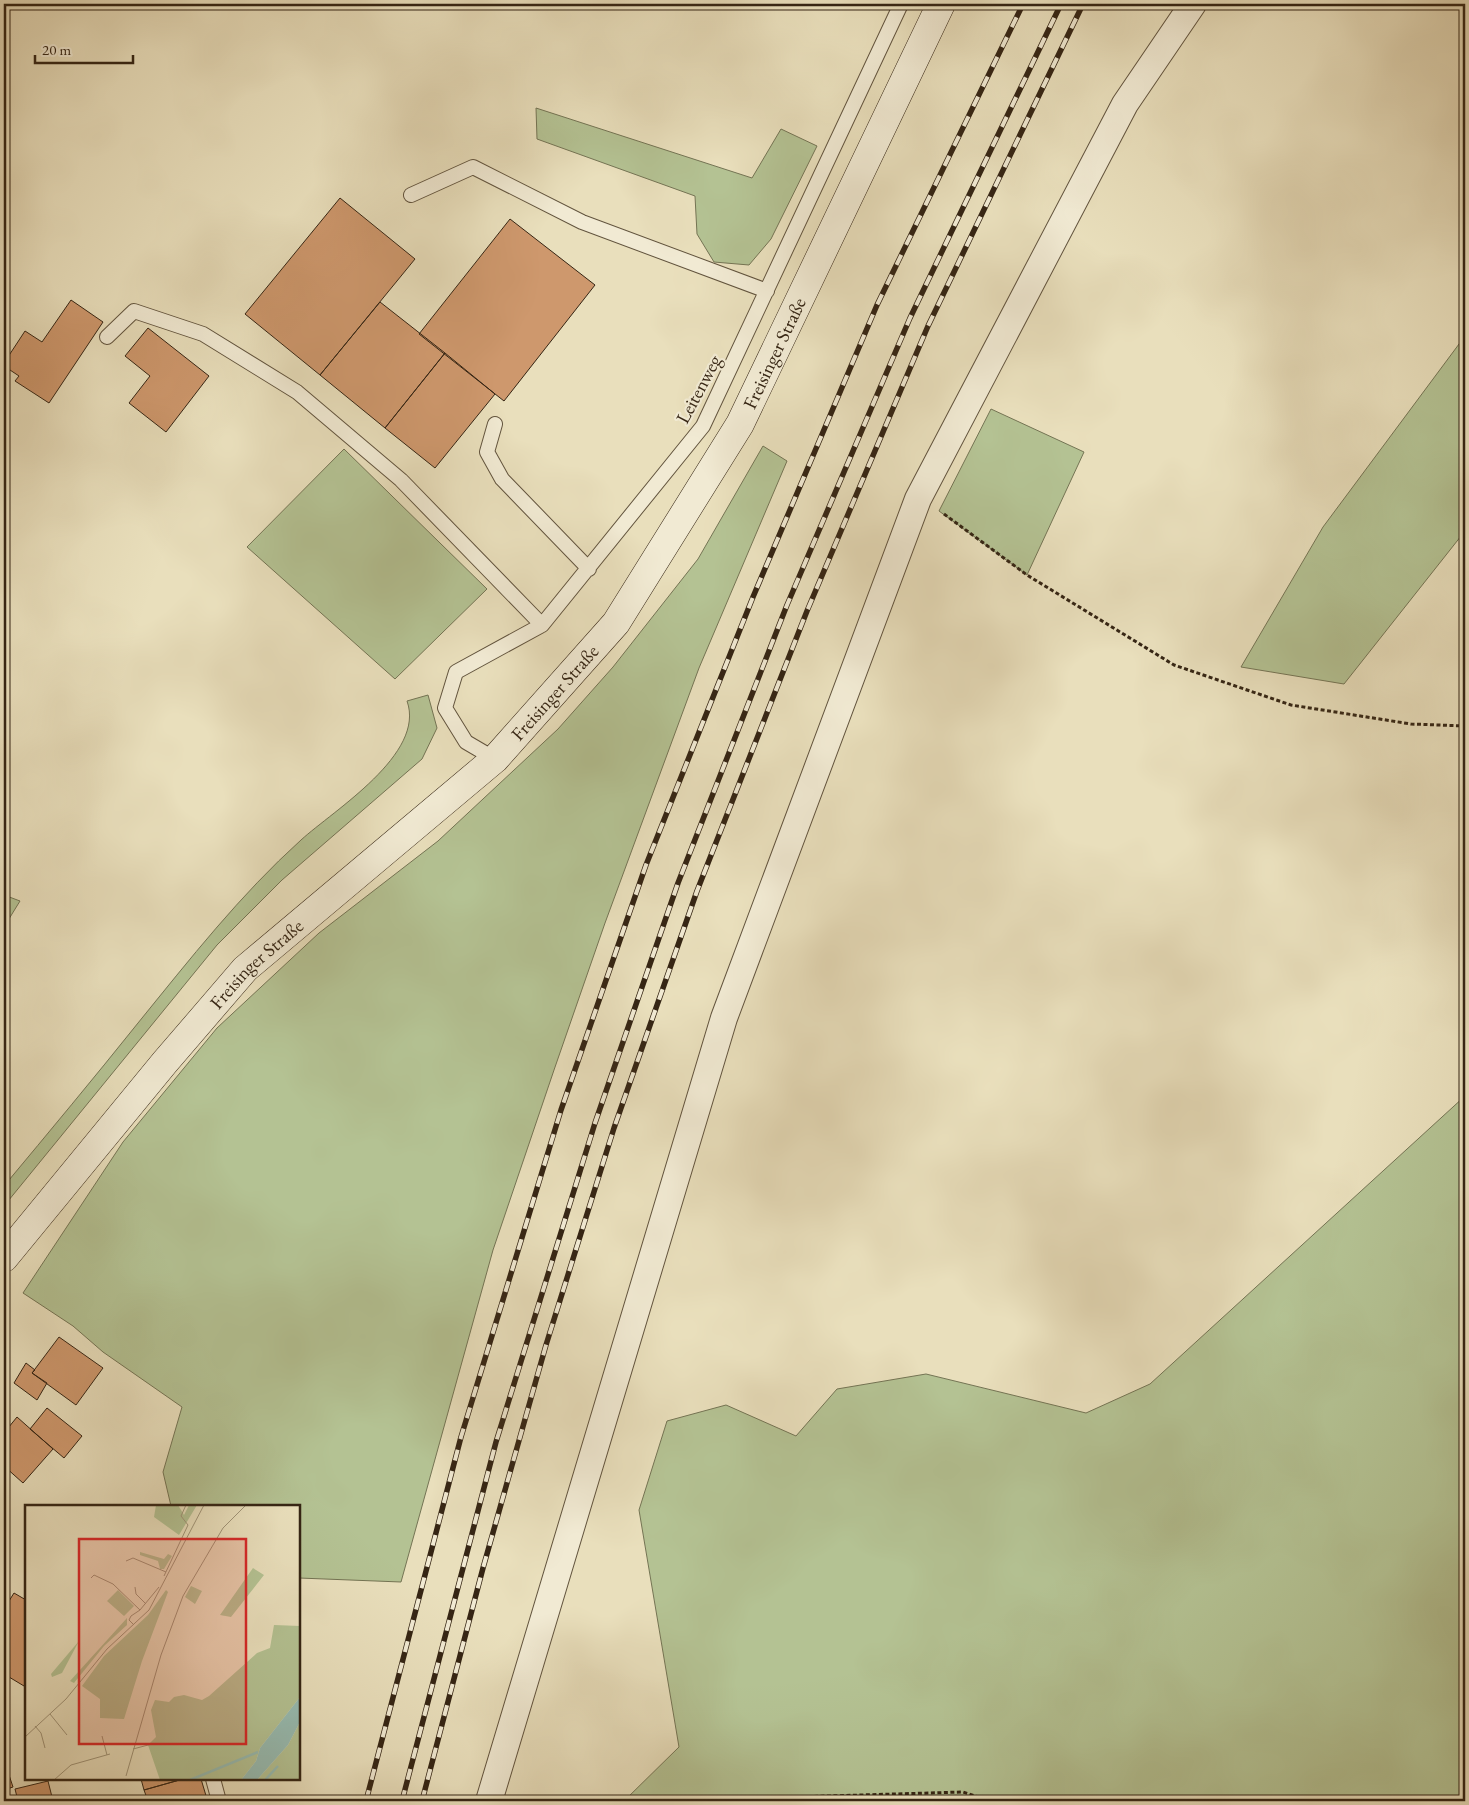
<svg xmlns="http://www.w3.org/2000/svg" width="1469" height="1805" viewBox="0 0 1469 1805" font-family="'EB Garamond',serif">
	<rect width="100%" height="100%" fill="#e9dfbc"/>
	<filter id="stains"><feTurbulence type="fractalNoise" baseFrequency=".004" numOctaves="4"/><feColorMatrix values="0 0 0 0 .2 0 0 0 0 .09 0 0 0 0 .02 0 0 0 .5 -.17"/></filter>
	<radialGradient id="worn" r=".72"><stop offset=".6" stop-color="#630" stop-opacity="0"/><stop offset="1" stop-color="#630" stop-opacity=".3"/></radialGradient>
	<!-- green -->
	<path fill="#b4c293" stroke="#747454" d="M536 108 752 178 781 129 817 146 771 239 749 265 714 262 697 234 695 196 537 139Z
		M1465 336V531L1344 684 1241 667 1323 527Z
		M991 409 1084 452 1027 575 939 511Z
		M763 446 787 461 699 668 605 923 554 1070 493 1250 401 1582 299 1578V1506H171L163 1472 182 1407 103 1352 73 1326 23 1293 123 1142 217 1028 319 933 438 841 558 729 613 667 698 559Z
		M344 449 487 589 395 679 247 547Z
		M428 695 437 728 422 759 282 880 217 945 4 1206V1186C49 1132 94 1078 138 1023 190 959 240 895 301 840 334 810 426 754 407 701Z
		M4 895 20 901 4 927Z
		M1465 1096V1801H624L679 1747 639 1510 667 1421 726 1405 796 1436 837 1389 926 1374 1086 1413 1150 1384Z"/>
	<!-- building -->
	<path fill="#ce986d" stroke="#352514" d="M340 198 415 259 320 375 245 314Z
		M510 219 595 285 504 401 419 334Z
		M71 300 103 322 49 403 15 381 19 376 4 366V363L25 331 42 342Z
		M380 302 445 353 385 428 320 375Z
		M148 328 209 376 166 432 129 403 150 376 125 356Z
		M445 353 495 394 435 468 385 428Z
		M59 1337 103 1368 76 1405 32 1373Z
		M26 1363 35 1370 32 1373 47 1383 37 1400 14 1383Z
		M47 1408 82 1436 64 1458 30 1429Z
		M17 1417 53 1449 23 1483 4 1466V1433Z
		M14 1593 26 1600V1682L24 1686 4 1674V1609Z
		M6 1766 13 1787 4 1790V1767Z
		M141 1779H183L144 1790Z
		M183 1779H201L207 1799 198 1801H148L144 1790Z
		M48 1781 53 1801H18L15 1789Z"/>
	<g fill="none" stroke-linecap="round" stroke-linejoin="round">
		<defs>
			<path id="service" d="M411 195 473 167 582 222 767 291
				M107 337 134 311 203 334 297 392 401 480 542 625
				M495 424 487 452 502 479 589 569
				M495 759 466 742 445 708 456 672 542 625 703 426 901 4
				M213 1779 219 1801"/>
			<path id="minor" d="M489 1801 724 1018 918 499 1125 104 1193 4"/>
			<g id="secondary">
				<path id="s1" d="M4 1258 165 1062 245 969 495 759 616 623 740 424 941 4"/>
			</g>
		</defs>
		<!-- service casing -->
		<use href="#service" stroke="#62543e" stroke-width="16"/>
		<!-- minor casing -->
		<use href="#minor" stroke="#62543e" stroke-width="28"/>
		<!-- secondary casing -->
		<use href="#secondary" stroke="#352514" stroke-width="29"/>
		<!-- path -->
		<path stroke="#352514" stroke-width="3" stroke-dasharray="4 2.5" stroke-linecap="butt" d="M944 514 1027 575 1174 665 1291 705 1411 724 1465 726
			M658 1801 963 1792 991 1801"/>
		<!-- service -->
		<use href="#service" stroke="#f1ead3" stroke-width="14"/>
		<!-- minor -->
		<use href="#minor" stroke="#f1ead3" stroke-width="26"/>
		<!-- secondary -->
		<use href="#secondary" stroke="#f1ead3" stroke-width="28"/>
		<defs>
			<path id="rail" d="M366 1801 461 1437 561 1110 646 865 753 597 877 305 1023 4
				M402 1801 496 1442 595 1123 678 883 787 605 910 318 1061 4
				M422 1801 483 1568 546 1345 614 1128 697 891 807 611 928 326 1083 4"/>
		</defs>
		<!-- rail casing -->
		<use href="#rail" stroke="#352514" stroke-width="5.5"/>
		<!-- rail -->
		<use href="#rail" stroke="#f1ead3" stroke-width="4" stroke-dasharray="11" stroke-linecap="butt"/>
	</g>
	<g text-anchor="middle" stroke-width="4.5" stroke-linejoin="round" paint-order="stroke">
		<!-- street labels -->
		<g font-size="19" fill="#352514" stroke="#f1ead3">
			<text dy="7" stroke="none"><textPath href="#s1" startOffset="1198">Freisinger Straße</textPath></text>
			<text transform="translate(698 389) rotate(-62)" y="7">Leitenweg</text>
			<text dy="7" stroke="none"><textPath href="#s1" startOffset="792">Freisinger Straße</textPath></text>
			<text dy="7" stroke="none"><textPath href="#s1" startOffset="388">Freisinger Straße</textPath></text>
		</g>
	</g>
	<!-- overview -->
	<g transform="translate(25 1505)">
		<rect width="275" height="275" fill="#e9dfbc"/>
		<path d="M131 0H153L159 10 164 0H172L154 30 129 12ZM115 47 139 54 143 49 147 51 139 64H135L133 56 115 50ZM228 63 239 70 206 112 195 110ZM166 81 177 86 170 99 160 92ZM93 85 109 101 99 111 82 96ZM141 85 143 87 117 156 99 214 75 213V194L57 181 79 151 123 110ZM102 113V120L79 141 49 178 45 176ZM249 120 275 121V192L235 243 231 256 216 275H135L123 240 131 232 126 205 130 195 144 197 149 192 159 190 177 195 184 191 232 148 245 143ZM54 136 37 168 27 172 26 169ZM275 217V275H232L263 240Z" fill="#b4c293"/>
		<path d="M275 192V217L263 240 232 275H216L231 256 235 243Z" fill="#97bcb2"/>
		<path fill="none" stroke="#97bcb2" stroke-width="2.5" d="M165 275 233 247M240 275 253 261"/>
		<path fill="none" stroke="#a19579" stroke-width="1" d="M101 56 108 53 141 67M139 71 163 20 156 11 161 0M66 73 69 70 88 79 115 105M110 82 111 89 121 99M109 120 104 115 106 111 115 105 134 82M25 209 42 230M10 221 16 228 20 243M77 231 82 250M0 232 41 194 82 144 124 105 179 0M108 244 127 239M101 271 136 150 158 91 198 23 221 0M29 275 46 260 85 249"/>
		<path fill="#d62828" fill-opacity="0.15" stroke="#d62828" stroke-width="2.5" d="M54 34H221V239H54Z"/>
		<rect width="275" height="275" fill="none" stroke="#352514" stroke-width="2.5"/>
	</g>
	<!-- margin -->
	<rect width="1469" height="1805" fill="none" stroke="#e9dfbc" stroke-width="20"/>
	<rect x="5" y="5" width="1459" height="1795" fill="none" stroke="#352514" stroke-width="2.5"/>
	<rect x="10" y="10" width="1449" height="1785" fill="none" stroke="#352514"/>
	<!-- scale -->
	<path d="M35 55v8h98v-8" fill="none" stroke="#352514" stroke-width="2.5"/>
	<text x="42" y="55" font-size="15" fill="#352514" stroke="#f1ead3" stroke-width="4" paint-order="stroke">20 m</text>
	<rect width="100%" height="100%" filter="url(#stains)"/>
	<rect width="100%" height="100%" fill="url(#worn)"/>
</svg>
